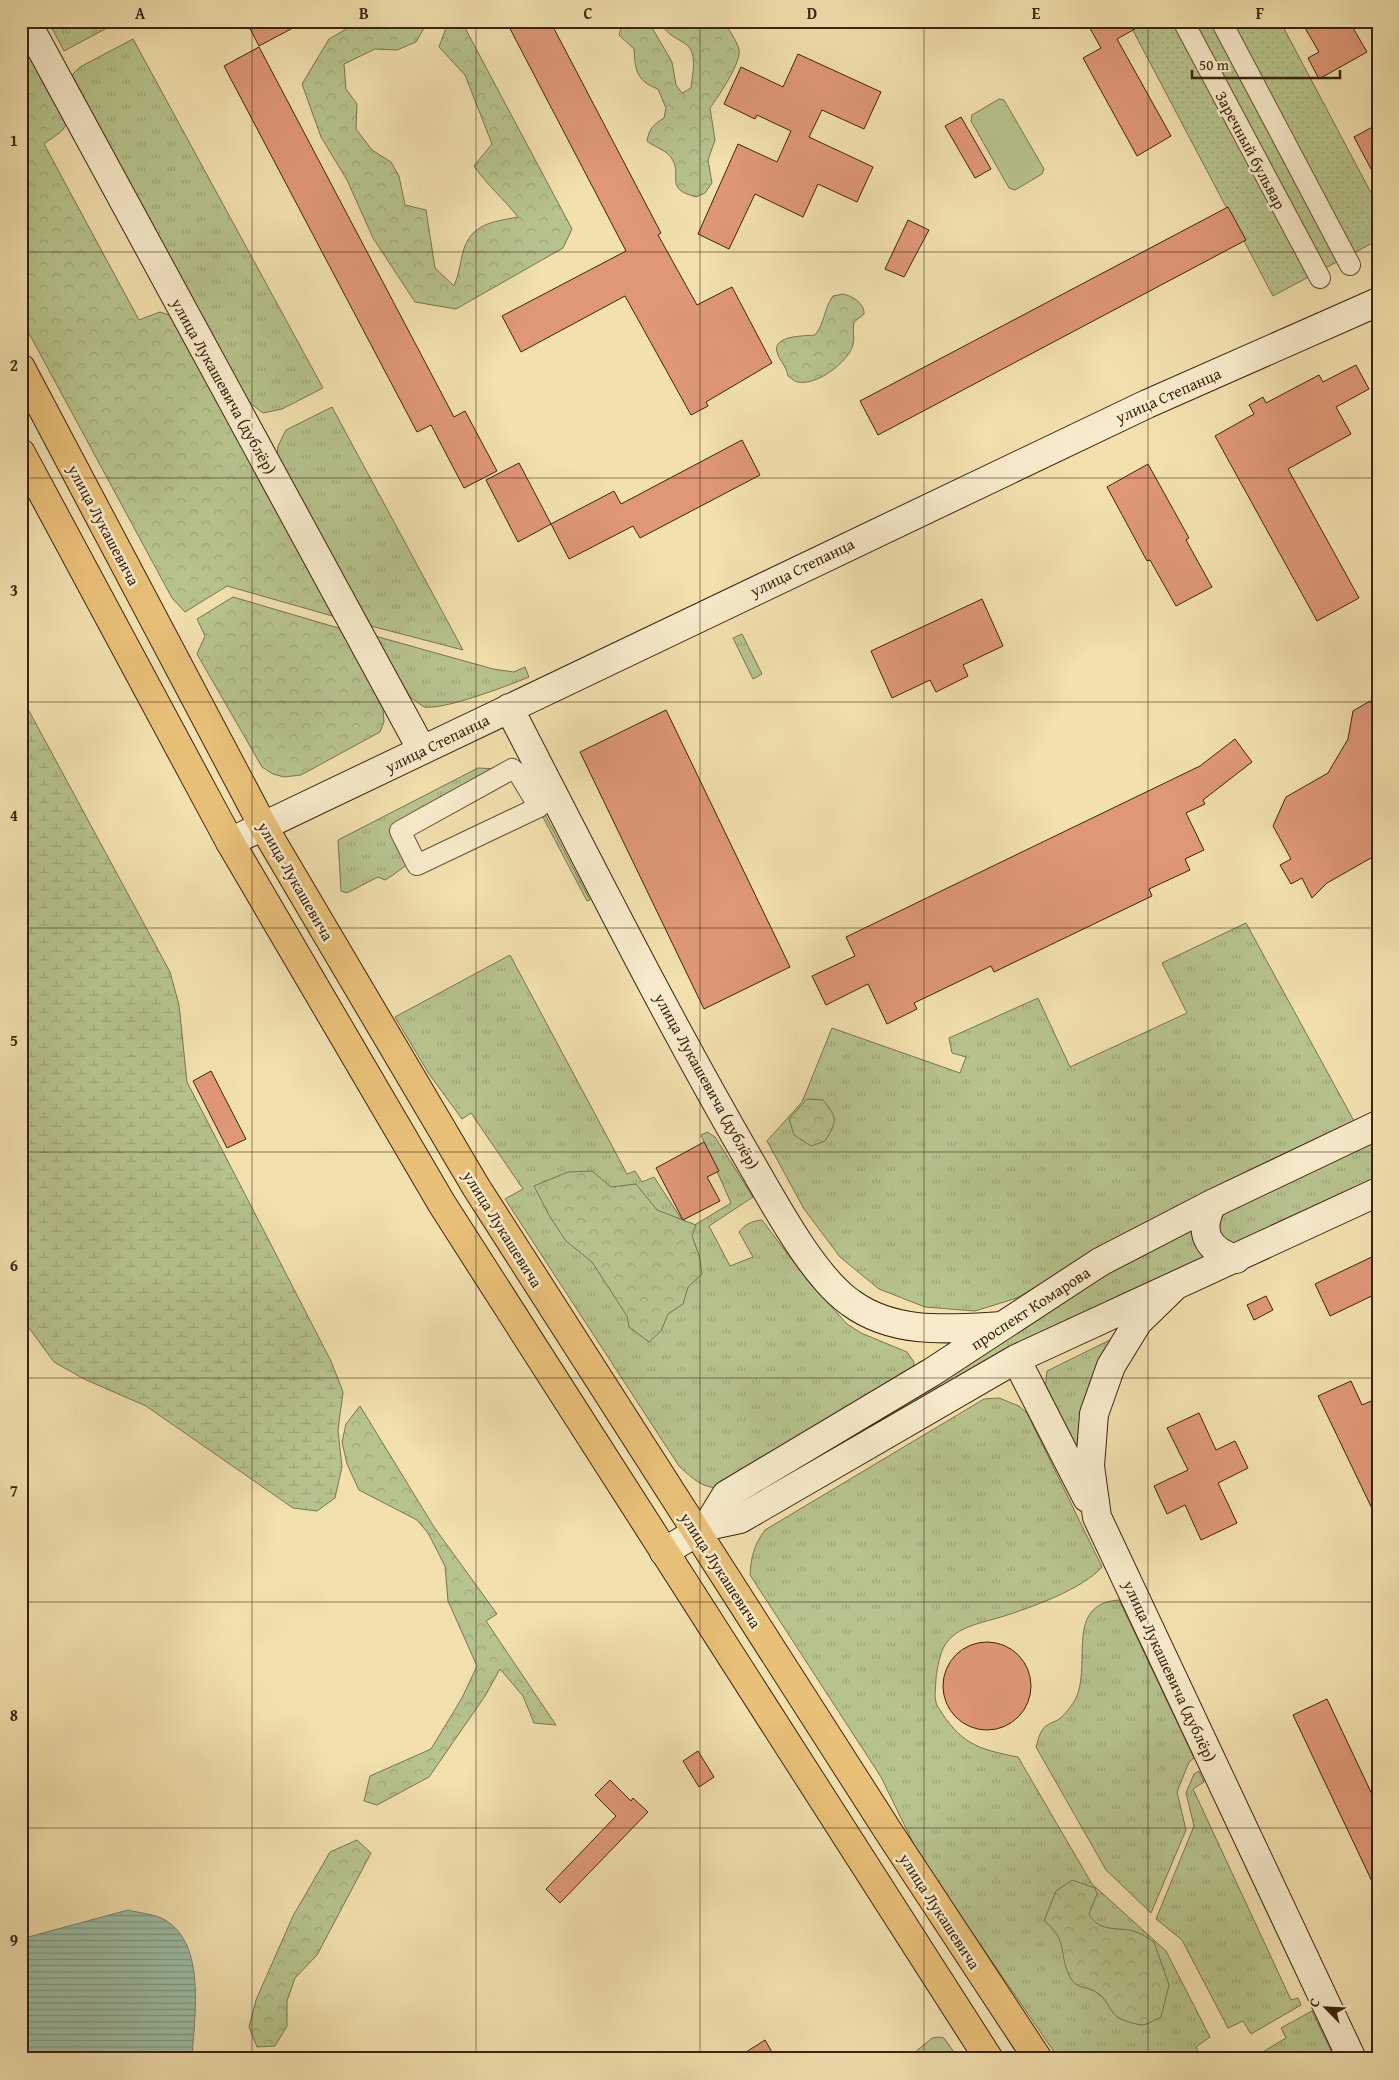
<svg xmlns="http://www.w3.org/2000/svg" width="1399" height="2080" viewBox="0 0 1399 2080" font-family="'Gentium Book Plus',serif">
	<defs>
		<pattern id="grass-tufts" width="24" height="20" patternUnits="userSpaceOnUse" patternTransform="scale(1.25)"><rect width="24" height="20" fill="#b7c38d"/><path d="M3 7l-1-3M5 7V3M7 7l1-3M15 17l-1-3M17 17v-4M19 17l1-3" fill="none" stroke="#9ea778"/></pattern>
		<pattern id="forest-crowns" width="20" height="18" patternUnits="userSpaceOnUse" patternTransform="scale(1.25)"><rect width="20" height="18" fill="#b7c38d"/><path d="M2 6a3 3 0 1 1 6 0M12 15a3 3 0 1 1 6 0" fill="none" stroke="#9ea778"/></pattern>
		<pattern id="wetland-marsh" width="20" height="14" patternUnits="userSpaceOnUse" patternTransform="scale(1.25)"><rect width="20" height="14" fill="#b7c38d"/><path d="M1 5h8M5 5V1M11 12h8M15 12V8" fill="none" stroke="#9ea778"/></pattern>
		<pattern id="park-dots" width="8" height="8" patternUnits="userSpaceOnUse" patternTransform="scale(1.25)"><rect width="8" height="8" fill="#b7c38d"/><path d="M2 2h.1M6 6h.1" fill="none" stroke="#9ea778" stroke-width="1.8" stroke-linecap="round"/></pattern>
		<pattern id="water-rules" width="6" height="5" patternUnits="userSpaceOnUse" patternTransform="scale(1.25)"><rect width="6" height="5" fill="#9cbea7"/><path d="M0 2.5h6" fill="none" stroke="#809a86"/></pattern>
	</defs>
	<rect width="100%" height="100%" fill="#f2e0af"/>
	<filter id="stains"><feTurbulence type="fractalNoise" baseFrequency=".004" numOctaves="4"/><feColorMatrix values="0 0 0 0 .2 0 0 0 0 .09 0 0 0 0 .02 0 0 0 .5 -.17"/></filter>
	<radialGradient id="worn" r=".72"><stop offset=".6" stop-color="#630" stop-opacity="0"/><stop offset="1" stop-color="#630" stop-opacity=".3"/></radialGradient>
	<!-- grass -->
	<path fill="url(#grass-tufts)" stroke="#7a744e" d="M48 21H120L64 51Z
		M133 39 323 388 282 409 263 413 250 403 178 278 72 75 80 67Z
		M332 407 463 650 371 626 277 459 278 446 286 430Z
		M742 634 762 674 753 679 733 638Z
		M375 636 493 669 514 672 525 667 529 677C507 686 445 710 424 707L410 697Z
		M478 768 499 769 400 831 414 861C403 866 396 874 385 880L378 877 347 893 341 891 338 840Z
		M529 784 590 900 587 901 536 804Z
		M1246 923 1354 1121 1113 1242 1017 1298 975 1311 925 1307 879 1289 840 1257 804 1209 767 1141 802 1102 832 1028 960 1073 966 1057 952 1053 949 1038 1038 998 1070 1067 1187 1013 1162 963Z
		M510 955 627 1174 635 1171 642 1182 654 1177 688 1229 731 1203 701 1135 707 1132 715 1137 753 1197 709 1226 730 1266 753 1257 739 1232C745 1224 752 1221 762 1220L808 1281 847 1324 861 1333 907 1352 914 1362 913 1370 724 1488C703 1489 694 1480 679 1466L505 1199 523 1189 471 1113 462 1119 429 1074 395 1017Z
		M1378 1137V1177L1241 1242 1122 1294 1000 1355 734 1512 731 1507 1103 1273Z
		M1126 1332C1109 1364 1072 1417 1079 1454L1045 1389 1047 1371Z
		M999 1398 1019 1406 1027 1413 1102 1567C1083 1589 1030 1608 1001 1617 982 1623 957 1626 945 1645 940 1652 937 1669 936 1678 936 1687 933 1699 938 1707 961 1744 977 1749 1018 1757L1092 1884 1166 1951 1210 2037 1196 2047 1202 2059H1094L1092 2057 1089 2059H1059L920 1857 881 1777 750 1575C751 1557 754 1545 765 1530L984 1399Z
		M1119 1600 1194 1758 1189 1762 1177 1792 1186 1830 1151 1913 1106 1870 1036 1747C1038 1741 1039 1734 1043 1729 1046 1724 1055 1722 1059 1719 1065 1715 1073 1704 1076 1698 1092 1663 1064 1604 1119 1600Z
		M1199 1771 1204 1782 1193 1789 1291 2000 1298 1998 1301 2005 1251 2034 1243 2021 1228 2028 1182 1940 1156 1919 1194 1826 1186 1793 1194 1774Z
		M1312 2011 1335 2059H1264L1261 2053 1286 2038 1281 2028Z
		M939 2037 944 2038 959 2059H907L932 2038Z"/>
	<!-- forest -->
	<path fill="url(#forest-crowns)" stroke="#7a744e" d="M360 21H428L416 42 397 50 375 49 344 64 346 89 357 104 356 129 372 150 391 162 399 176 405 205 426 210 435 268 454 286C459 274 460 264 463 252 471 223 493 222 518 217 504 199 487 185 474 166L492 144 465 75 439 47 446 28H465L572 229 563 248 456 309 415 302 373 238 347 180 321 137 302 84 329 39Z
		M629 21H644L651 26 672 62 676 85 682 93 691 88C692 75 698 55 687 45 679 39 671 37 664 28L668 21H724C729 31 736 39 739 49 742 62 718 97 710 108L715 140 708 160 712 183 705 193 696 197C663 188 683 177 672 159 667 150 656 148 647 141 649 129 654 124 664 118L666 108 658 89C636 81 635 69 634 49L619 35 622 25Z
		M21 36 67 120C66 132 52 137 44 144L139 320 160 312 172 316 336 617 227 586 185 612 172 598 38 350 21 319Z
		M843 294C853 296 865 304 864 314L854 322C852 330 855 338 853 345 848 362 817 386 798 382 795 382 791 378 788 376 786 365 779 360 777 352 772 335 806 336 815 335 825 323 824 308 833 296Z
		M233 597 342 629 383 709 384 722 380 732 301 775 284 777 273 774 262 767 197 654 205 636 197 619Z
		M807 1099 823 1100C838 1118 837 1122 825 1141L811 1146 794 1135 789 1119Z
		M592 1171 611 1187 636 1184 657 1210 696 1225 692 1236 699 1255 702 1274 688 1287 683 1304 668 1314 661 1331 649 1342 629 1327 627 1316 592 1262 566 1241 550 1217 534 1186 568 1172Z
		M360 1406 434 1527 497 1614 486 1621 556 1725 534 1723 523 1696 500 1669 485 1696 429 1777 377 1805 364 1801 370 1776 431 1749 462 1698 477 1666 448 1601 445 1566 428 1533 417 1520 359 1490 347 1464 342 1442 346 1424Z
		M357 1840 371 1853 317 1955 295 1978 287 2001V2026L275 2046 257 2047 249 2027 256 2000 293 1916 330 1852Z
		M1072 1880 1095 1888 1097 1894 1089 1914C1099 1934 1122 1926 1136 1932 1143 1934 1149 1939 1154 1942L1169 1985 1161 2017C1156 2019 1148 2024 1143 2025 1137 2025 1121 2020 1117 2017 1108 2009 1106 1996 1094 1991 1085 1986 1078 1989 1071 1979 1058 1957 1069 1939 1044 1921L1056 1891Z"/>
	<!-- wetland -->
	<path fill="url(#wetland-marsh)" stroke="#7a744e" d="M21 696 170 972 179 1005 187 1082 331 1361 343 1392 338 1430 342 1467 335 1498 317 1511 293 1508 146 1406 84 1379 54 1362 21 1317Z"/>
	<!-- park -->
	<path fill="url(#park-dots)" stroke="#7a744e" d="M1128 21H1280L1378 206V240L1273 296Z"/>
	<!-- pitch -->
	<path fill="#b7c38d" stroke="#7a744e" d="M999 99 1004 100 1044 169 1042 174 1015 190 1009 188 971 121 972 115Z"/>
	<!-- water -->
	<path fill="url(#water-rules)" stroke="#76806a" d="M128 1910C139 1913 155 1914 165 1920 207 1945 194 2017 192 2059H21V1939Z"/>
	<!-- building -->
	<path fill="#df9778" stroke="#3d240e" d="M246 21H306L259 46Z
		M506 21H550L661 233 658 235 697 305 732 287 772 363 706 402 708 406 691 415 625 296 521 352 502 316 626 251Z
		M1086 21H1149L1117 39 1171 136 1137 156 1083 58 1101 48Z
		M1301 21H1349L1367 52 1319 79 1308 58 1319 52Z
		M259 47 454 417 465 411 497 471 464 488 431 425 417 432 224 66Z
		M798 54 881 92 864 129 822 110 809 137 873 167 857 202 818 184 803 217 755 194 729 249 698 234 738 144 777 162 791 131 757 115 755 119 724 104 741 67 783 87Z
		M961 117 991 169 975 178 945 126Z
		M1378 124V182L1354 137Z
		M1228 207 1246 240 878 435 860 401Z
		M908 220 929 230 904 277 885 269Z
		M1356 365 1369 389 1336 407 1351 434 1288 469 1359 598 1317 621 1215 436 1254 414 1249 405 1263 397 1266 403 1319 375 1323 382Z
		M742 440 760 475 640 538 633 526 569 559 551 524 614 491 621 504Z
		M519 463 551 524 518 542 486 480Z
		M1148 464 1189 538 1186 540 1212 587 1176 606 1150 560 1147 561 1107 487Z
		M982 599 1003 646 963 665 968 676 936 692 930 680 892 698 871 651Z
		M1370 701 1378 716V854L1327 883 1312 898 1302 878 1291 884 1280 865 1291 859 1273 826 1286 797 1328 773 1348 739 1353 711Z
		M666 710 790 967 704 1009 580 752Z
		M1235 739 1252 762 1203 800 1205 804 1186 813 1204 850 1185 859 1190 870 1149 889 1152 896 994 972 991 966 914 1003 917 1009 887 1024 868 984 826 1005 812 976 855 956 846 937 1200 766Z
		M211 1071 246 1139 227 1148 193 1081Z
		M704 1142 719 1171 707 1177 720 1201 683 1220 656 1168Z
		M1378 1254V1293L1330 1316 1315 1284Z
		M1266 1296 1273 1310 1254 1320 1247 1305Z
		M1351 1381 1362 1405 1378 1398V1521L1318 1396Z
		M1199 1413 1216 1450 1235 1441 1248 1468 1218 1483 1237 1523 1201 1540 1185 1505 1167 1514 1154 1486 1188 1470 1167 1428Z
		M943 1686a44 44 0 1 1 88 0a44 44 0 1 1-88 0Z
		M1327 1699 1378 1807V1894L1293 1715Z
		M698 1751 714 1777 699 1787 683 1761Z
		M610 1780 631 1801 633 1798 648 1812 560 1903 546 1889 616 1816 595 1795Z
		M765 2040 776 2059H735Z"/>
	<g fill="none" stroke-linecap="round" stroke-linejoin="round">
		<defs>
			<path id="street" d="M1183 21 1320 278
				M1221 21 1350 265
				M512 769 519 774 539 807 417 865 400 831Z"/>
			<path id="secondary" d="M26 21 422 750
				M509 708C587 859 663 1011 748 1158 772 1199 812 1276 851 1303 895 1335 950 1329 1002 1326
				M230 842 1147 404 1378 302
				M1212 1204C1198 1232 1207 1250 1236 1259
				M1175 1286 1138 1322 1111 1366 1094 1414 1090 1466 1097 1517 1352 2059
				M1016 1359 1087 1498
				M707 1526 726 1495 932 1372 1100 1262 1212 1204 1378 1125
				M664 1552 707 1526 740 1519 1016 1359 1378 1192"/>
			<path id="primary" d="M21 368 263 826 476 1187 890 1834 1038 2059
				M21 453 230 842 442 1204 989 2059"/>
		</defs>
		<!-- street casing -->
		<use href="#street" stroke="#6a5336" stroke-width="22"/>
		<!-- secondary casing -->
		<use href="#secondary" stroke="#3d240e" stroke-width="30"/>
		<!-- primary casing -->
		<use href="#primary" stroke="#3d240e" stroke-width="30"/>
		<!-- street -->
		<use href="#street" stroke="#f7ebcb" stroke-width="20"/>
		<!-- secondary -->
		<use href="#secondary" stroke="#f7ebcb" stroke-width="28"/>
		<!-- primary -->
		<use href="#primary" stroke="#e9c078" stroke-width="28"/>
	</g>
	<!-- grid -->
	<path fill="none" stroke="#3d240e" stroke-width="1" stroke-opacity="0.55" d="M252 21V2059M476 21V2059M700 21V2059M924 21V2059M1148 21V2059M21 252H1378M21 478H1378M21 702H1378M21 928H1378M21 1152H1378M21 1378H1378M21 1602H1378M21 1828H1378"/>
	<g text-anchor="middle" stroke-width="5" stroke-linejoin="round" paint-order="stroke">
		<!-- street labels -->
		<g font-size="16" fill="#3d240e" stroke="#f7ebcb">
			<text transform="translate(1251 150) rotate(62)" y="6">Заречный бульвар</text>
			<text transform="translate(224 386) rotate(61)" y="6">улица Лукашевича (дублёр)</text>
			<text transform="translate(1168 395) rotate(-24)" y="6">улица Степанца</text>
			<text transform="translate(104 525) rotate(62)" y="6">улица Лукашевича</text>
			<text transform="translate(802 567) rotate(-26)" y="6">улица Степанца</text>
			<text transform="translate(437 743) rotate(-26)" y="6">улица Степанца</text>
			<text transform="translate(296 881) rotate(60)" y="6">улица Лукашевича</text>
			<text transform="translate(707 1081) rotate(61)" y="6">улица Лукашевича (дублёр)</text>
			<text transform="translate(503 1229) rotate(58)" y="6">улица Лукашевича</text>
			<text transform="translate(1030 1308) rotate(-33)" y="6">проспект Комарова</text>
			<text transform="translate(721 1570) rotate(57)" y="6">улица Лукашевича</text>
			<text transform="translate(1170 1671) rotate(65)" y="6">улица Лукашевича (дублёр)</text>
			<text transform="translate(940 1911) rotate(57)" y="6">улица Лукашевича</text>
		</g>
	</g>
	<!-- margin -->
	<rect width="1399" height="2080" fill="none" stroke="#f2e0af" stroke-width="55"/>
	<!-- north arrow -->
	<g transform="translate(1326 2008) rotate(294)" stroke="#f7ebcb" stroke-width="4" paint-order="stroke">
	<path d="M0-4L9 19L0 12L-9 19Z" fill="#3d240e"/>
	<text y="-8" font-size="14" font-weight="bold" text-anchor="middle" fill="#3d240e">С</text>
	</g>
	<!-- scale -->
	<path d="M1192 70v8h148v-8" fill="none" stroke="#3d240e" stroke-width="2.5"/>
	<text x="1199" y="70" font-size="15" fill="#3d240e" stroke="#f7ebcb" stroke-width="4" paint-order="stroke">50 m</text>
	<rect x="28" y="28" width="1344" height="2024" fill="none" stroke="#3d240e" stroke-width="2"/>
	<g font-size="16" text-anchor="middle" font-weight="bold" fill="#3d240e">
		<text x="140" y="19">A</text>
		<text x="364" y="19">B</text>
		<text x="588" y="19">C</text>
		<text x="812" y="19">D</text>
		<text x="1036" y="19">E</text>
		<text x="1260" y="19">F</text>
		<text x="14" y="146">1</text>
		<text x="14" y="371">2</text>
		<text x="14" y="596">3</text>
		<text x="14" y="821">4</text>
		<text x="14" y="1046">5</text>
		<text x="14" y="1271">6</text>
		<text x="14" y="1496">7</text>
		<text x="14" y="1721">8</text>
		<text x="14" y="1946">9</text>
	</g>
	<rect width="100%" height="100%" filter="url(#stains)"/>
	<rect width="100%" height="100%" fill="url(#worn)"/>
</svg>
